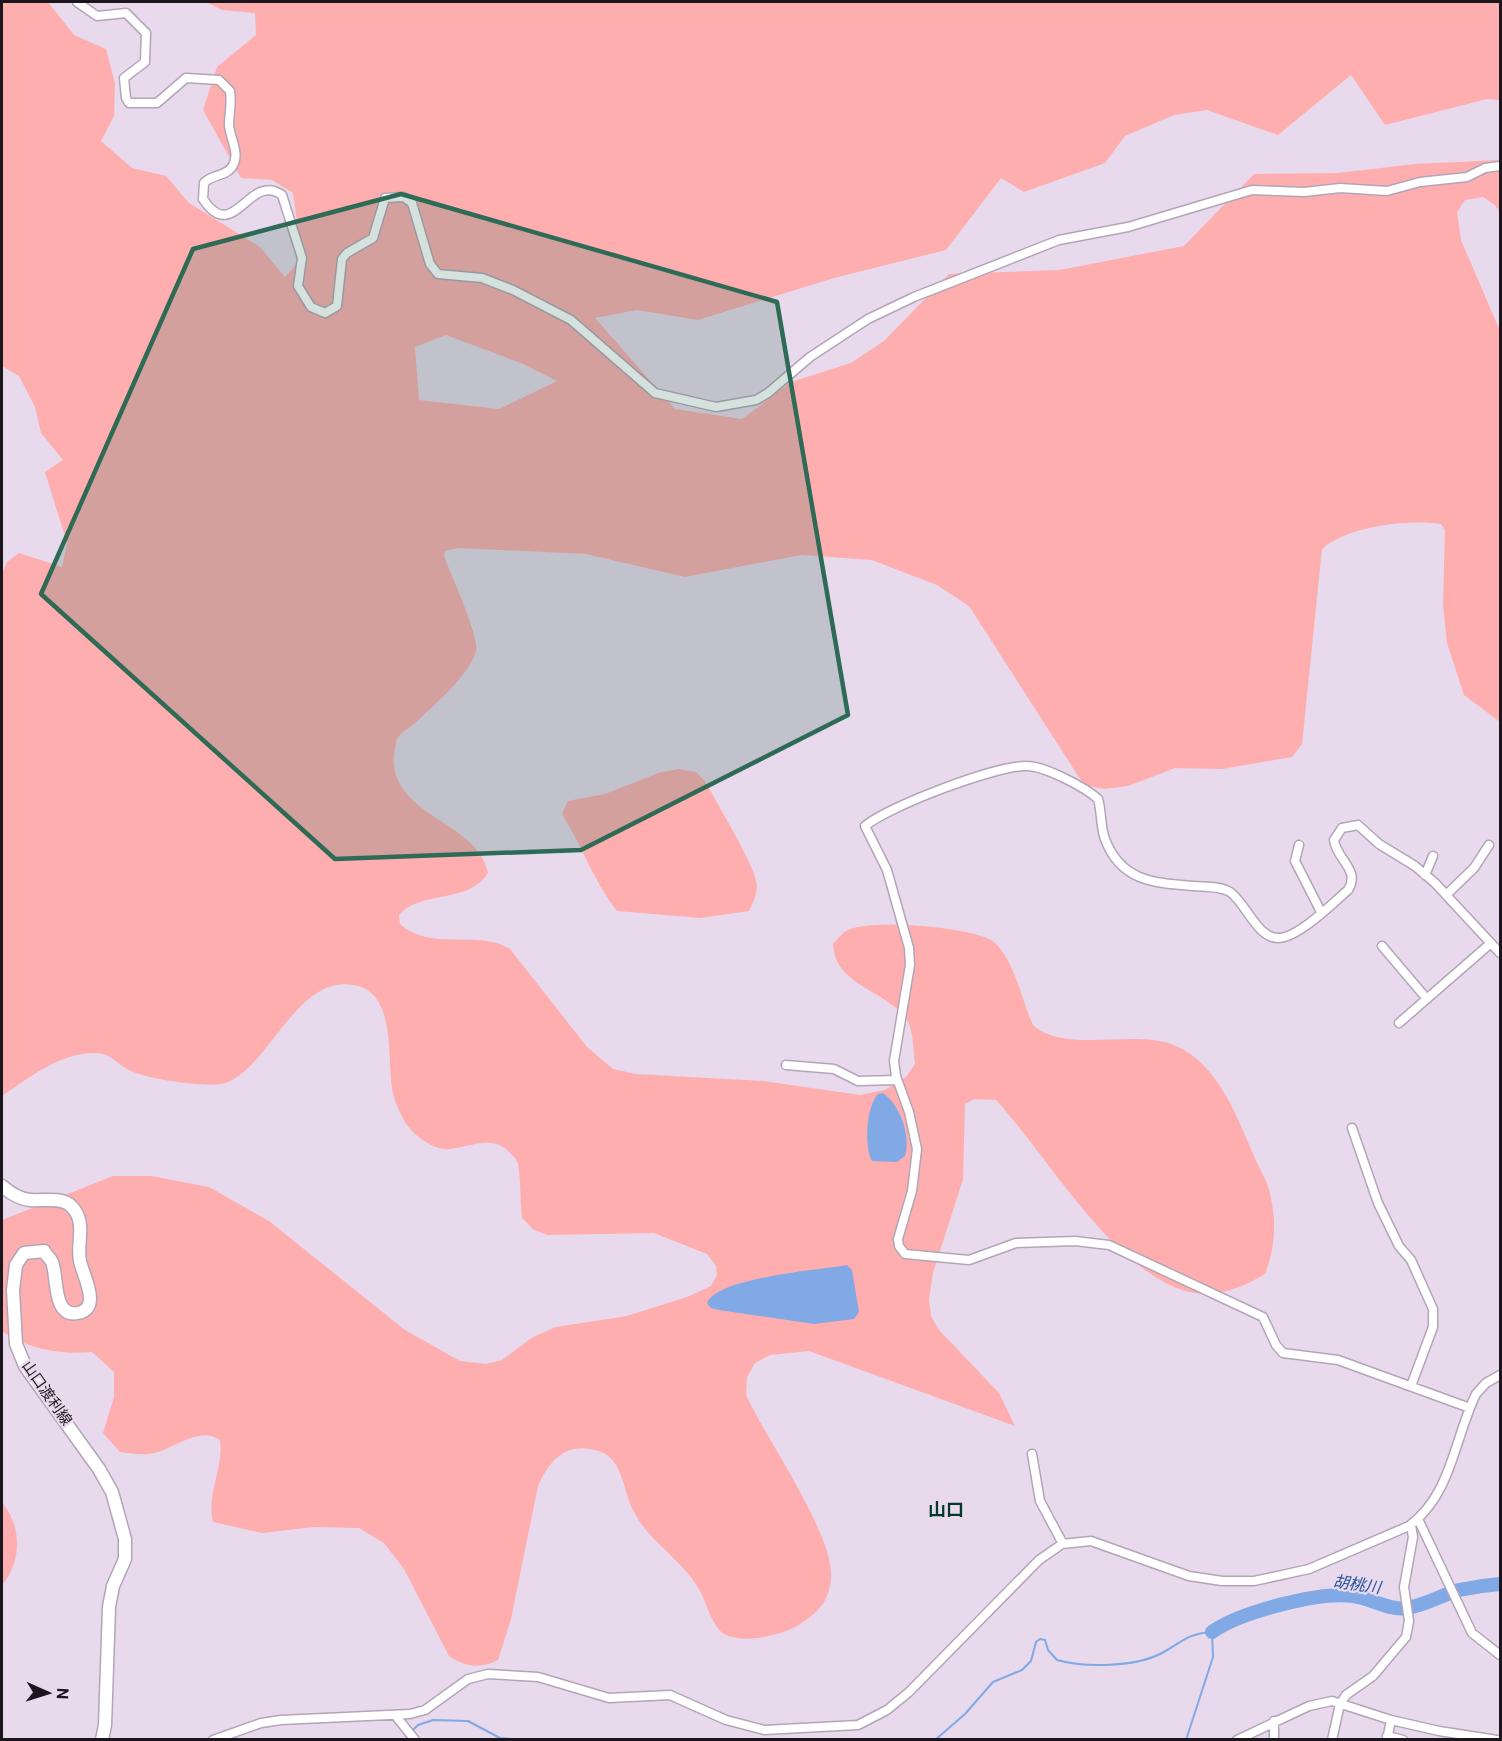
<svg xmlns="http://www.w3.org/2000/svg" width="1502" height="1741" viewBox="0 0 1502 1741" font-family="Roboto,'Noto Sans JP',sans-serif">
	<rect width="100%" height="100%" fill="#e8d9ec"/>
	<!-- green -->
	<path fill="#feaeaf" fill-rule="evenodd" d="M2 2H48L74 35 106 49 115 83 114 116 101 141 132 168 166 176 189 203 260 247 285 277 302 258 293 193 272 180 241 178 203 110 217 67 256 35 255 13 222 10 206 2H1500V100L1487 99 1385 125 1351 75 1278 135 1207 110 1174 115 1125 136 1105 163 1024 192 1001 178 946 250 834 278 698 320 637 310 595 318 675 409 742 419 791 382 851 363 884 341 949 274 1060 270 1184 246 1254 174 1338 173 1415 164 1500 160V213L1495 205 1483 197 1465 200 1457 212 1461 240 1500 331V722L1464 695 1447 643 1443 604 1445 530 1441 524C1409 519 1347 526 1322 549L1302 744 1292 757 1222 769 1175 768 1128 786 1104 789 1084 785 969 606 937 585 872 560 801 555 685 577 586 554 458 548 445 551 444 556C450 573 480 637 476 651 470 675 432 707 414 724 409 728 400 733 397 739 395 746 393 759 394 766 401 818 479 824 488 873 469 904 420 890 399 915L400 924C431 952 478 929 510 949L587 1047 613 1069 636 1074 763 1081 860 1095 885 1090 906 1077 915 1064C913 1049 914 1031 906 1018 904 1013 897 1009 892 1005 869 987 834 978 833 944 837 940 841 934 846 931 866 918 976 927 994 942 1015 961 1021 999 1033 1025 1065 1054 1134 1029 1174 1045 1218 1062 1239 1121 1256 1161 1261 1171 1268 1183 1270 1194 1277 1222 1275 1248 1265 1274 1238 1291 1205 1301 1174 1287 1103 1255 1048 1157 996 1100L974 1099 965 1104 963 1179 933 1273 929 1299 931 1316 939 1330 999 1393 1015 1426 809 1351 770 1355 755 1363 747 1377 746 1395C766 1439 835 1536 831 1578 829 1601 819 1612 800 1624 784 1635 745 1644 726 1635 711 1628 707 1600 697 1586 679 1557 648 1541 633 1510 624 1493 623 1460 601 1452 569 1440 550 1458 538 1486L511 1619 498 1660C481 1669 465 1667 449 1656L404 1569 384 1543 359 1528 315 1527 262 1533 213 1522C206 1494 224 1468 220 1440 202 1426 176 1446 158 1452 146 1456 133 1454 120 1452L103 1433 114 1397V1372L92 1352C62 1355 26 1349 2 1331V1220L113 1176H151L209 1187 269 1221 405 1330 460 1361 486 1364 502 1360 533 1337 556 1327 627 1316 687 1297 711 1286 717 1275 716 1266 707 1254 654 1233 547 1235 534 1230 522 1218C520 1201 521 1180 518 1164 517 1159 513 1156 510 1153 493 1134 470 1147 450 1149 434 1151 413 1135 405 1122 401 1114 396 1105 394 1097 385 1068 399 997 358 986 296 969 268 1075 221 1084 202 1087 148 1079 131 1071 117 1065 112 1053 95 1053 60 1053 30 1077 2 1096V574L7 562 19 553 62 567 67 543 45 472 63 460 41 433 35 407 19 376 2 366ZM446 335 521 363 557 381 499 409 419 400 415 347Z
		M679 769 696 772 705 781C715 800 756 867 757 885 757 895 753 902 749 911L701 918 617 911C594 882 582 846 562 814L568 801 605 794 661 772Z
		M2 1502C22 1527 22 1561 2 1585Z"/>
	<!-- water -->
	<path fill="#80a9e5" d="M883 1093C900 1105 911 1135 905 1156L897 1162 872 1161C864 1146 866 1107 878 1094Z
		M847 1265 852 1270 859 1312 854 1319 814 1324 719 1310 711 1308 707 1303C717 1277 821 1270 847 1265Z"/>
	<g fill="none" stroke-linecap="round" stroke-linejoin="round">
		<!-- stream -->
		<path stroke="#80a9e5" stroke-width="2" d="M411 1732 418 1725 433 1720 468 1721 500 1738 525 1740
			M935 1740 965 1714 993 1682 1022 1670 1031 1661 1036 1642 1040 1639 1045 1640 1048 1650 1057 1660C1085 1668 1136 1667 1162 1653 1184 1641 1186 1634 1212 1632L1213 1657 1186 1740"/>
		<!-- river -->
		<path stroke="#80a9e5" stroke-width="14" d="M1212 1632C1240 1612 1320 1591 1353 1596 1371 1598 1389 1611 1407 1608 1425 1605 1442 1595 1459 1590 1473 1587 1487 1585 1500 1584"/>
		<defs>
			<path id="street" d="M77 2 97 16 126 13 146 33 145 62 124 78 126 98 129 103H157L186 78 219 80 230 91C232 103 229 114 229 125 230 139 241 154 232 167 225 177 212 174 204 183L203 199C234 246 249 171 282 195L302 258 298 286 311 307 325 313 337 306 342 259 347 253 373 238 385 198 404 197 412 203 430 264 438 274 482 278 513 290 571 320 655 393 716 407 756 400 768 393 810 357 868 319 914 297 1059 240 1128 227 1252 190 1304 192 1340 188 1387 191 1420 182 1467 177 1485 168 1500 166
				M1299 845 1295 861 1321 912
				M1425 875 1433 856
				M1446 895 1474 868 1489 845
				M1382 946 1427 999
				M1399 1023 1491 943
				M786 1065 834 1069 858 1081 897 1080
				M1352 1128 1378 1203 1399 1246 1411 1260 1433 1309V1327L1411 1386
				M1470 1408 1338 1360 1283 1353 1276 1345 1263 1317 1109 1245 1075 1241 1016 1243 969 1260 905 1254 899 1246 898 1239 912 1191 917 1149 909 1112 896 1076 894 1061 910 965 909 948 887 870 865 826C889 806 997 765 1027 766 1044 766 1085 787 1098 799 1102 812 1100 826 1105 839 1121 882 1155 883 1194 886 1205 887 1221 886 1230 892 1246 903 1257 938 1278 938 1298 938 1332 904 1348 890 1361 870 1336 859 1334 840L1342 828 1358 825 1379 844 1415 866 1435 883 1500 953
				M1032 1454 1040 1501 1063 1544
				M1418 1519 1472 1633 1500 1655
				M395 1715 415 1740
				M1274 1721V1740
				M1387 1736 1403 1740
				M213 1740 261 1723 281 1720 410 1714 425 1710 468 1679 488 1674 538 1677 609 1698 670 1695 726 1720 764 1730 858 1725 887 1710 909 1692 1039 1560 1062 1544 1091 1541 1189 1576 1222 1581H1254L1309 1569 1409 1526C1452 1494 1454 1439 1476 1394L1486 1383 1500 1375
				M1237 1740 1309 1706 1332 1701 1391 1720 1439 1731 1497 1740
				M1332 1740 1340 1704 1346 1695 1373 1676 1406 1637 1409 1621 1404 1587 1413 1537 1411 1525
				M1387 1740 1391 1720"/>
			<path id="secondary" d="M2 1186C10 1193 19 1199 30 1200 42 1201 60 1197 70 1205 88 1221 76 1242 80 1261 83 1276 102 1308 78 1313 52 1318 58 1276 52 1262 50 1258 46 1255 44 1251L24 1253 16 1265 13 1290 16 1344 25 1366 99 1469 112 1492 125 1539V1559L113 1586 109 1607 105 1725 102 1740"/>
		</defs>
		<!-- street casing -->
		<use href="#street" stroke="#b3a5b7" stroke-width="11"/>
		<!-- secondary casing -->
		<use href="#secondary" stroke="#b3a5b7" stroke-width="15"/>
		<!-- street -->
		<use href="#street" stroke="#fff" stroke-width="8"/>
		<!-- secondary -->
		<use href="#secondary" stroke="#fff" stroke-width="12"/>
	</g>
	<!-- marked area -->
	<path fill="#2e6b56" fill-opacity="0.2" stroke="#2e6b56" stroke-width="4.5" stroke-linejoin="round" d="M401 194 777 302 848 715 581 850 335 859 41 594 193 249Z"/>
	<g text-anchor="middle" stroke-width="4.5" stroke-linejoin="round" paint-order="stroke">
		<!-- street labels -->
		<g font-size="15" fill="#1b161d" stroke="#e8d9ec">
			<text transform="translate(47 1393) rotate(55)" y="5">山口渡利線</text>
		</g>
		<!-- water labels -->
		<g font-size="16" font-style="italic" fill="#22539b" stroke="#e8d9ec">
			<text transform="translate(1357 1584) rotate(8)" y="6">胡桃川</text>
		</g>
		<!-- quarter labels -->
		<g font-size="18" font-weight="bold" fill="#03392a" stroke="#e8d9ec">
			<text x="946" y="1516">山口</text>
		</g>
	</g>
	<!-- border -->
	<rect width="1502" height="1741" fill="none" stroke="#1b161d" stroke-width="6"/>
	<!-- north arrow -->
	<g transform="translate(48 1693) rotate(93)" stroke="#e8d9ec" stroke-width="4.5" paint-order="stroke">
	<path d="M0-4.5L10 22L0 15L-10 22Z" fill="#1b161d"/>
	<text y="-9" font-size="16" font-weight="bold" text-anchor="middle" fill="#1b161d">N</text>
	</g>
</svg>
